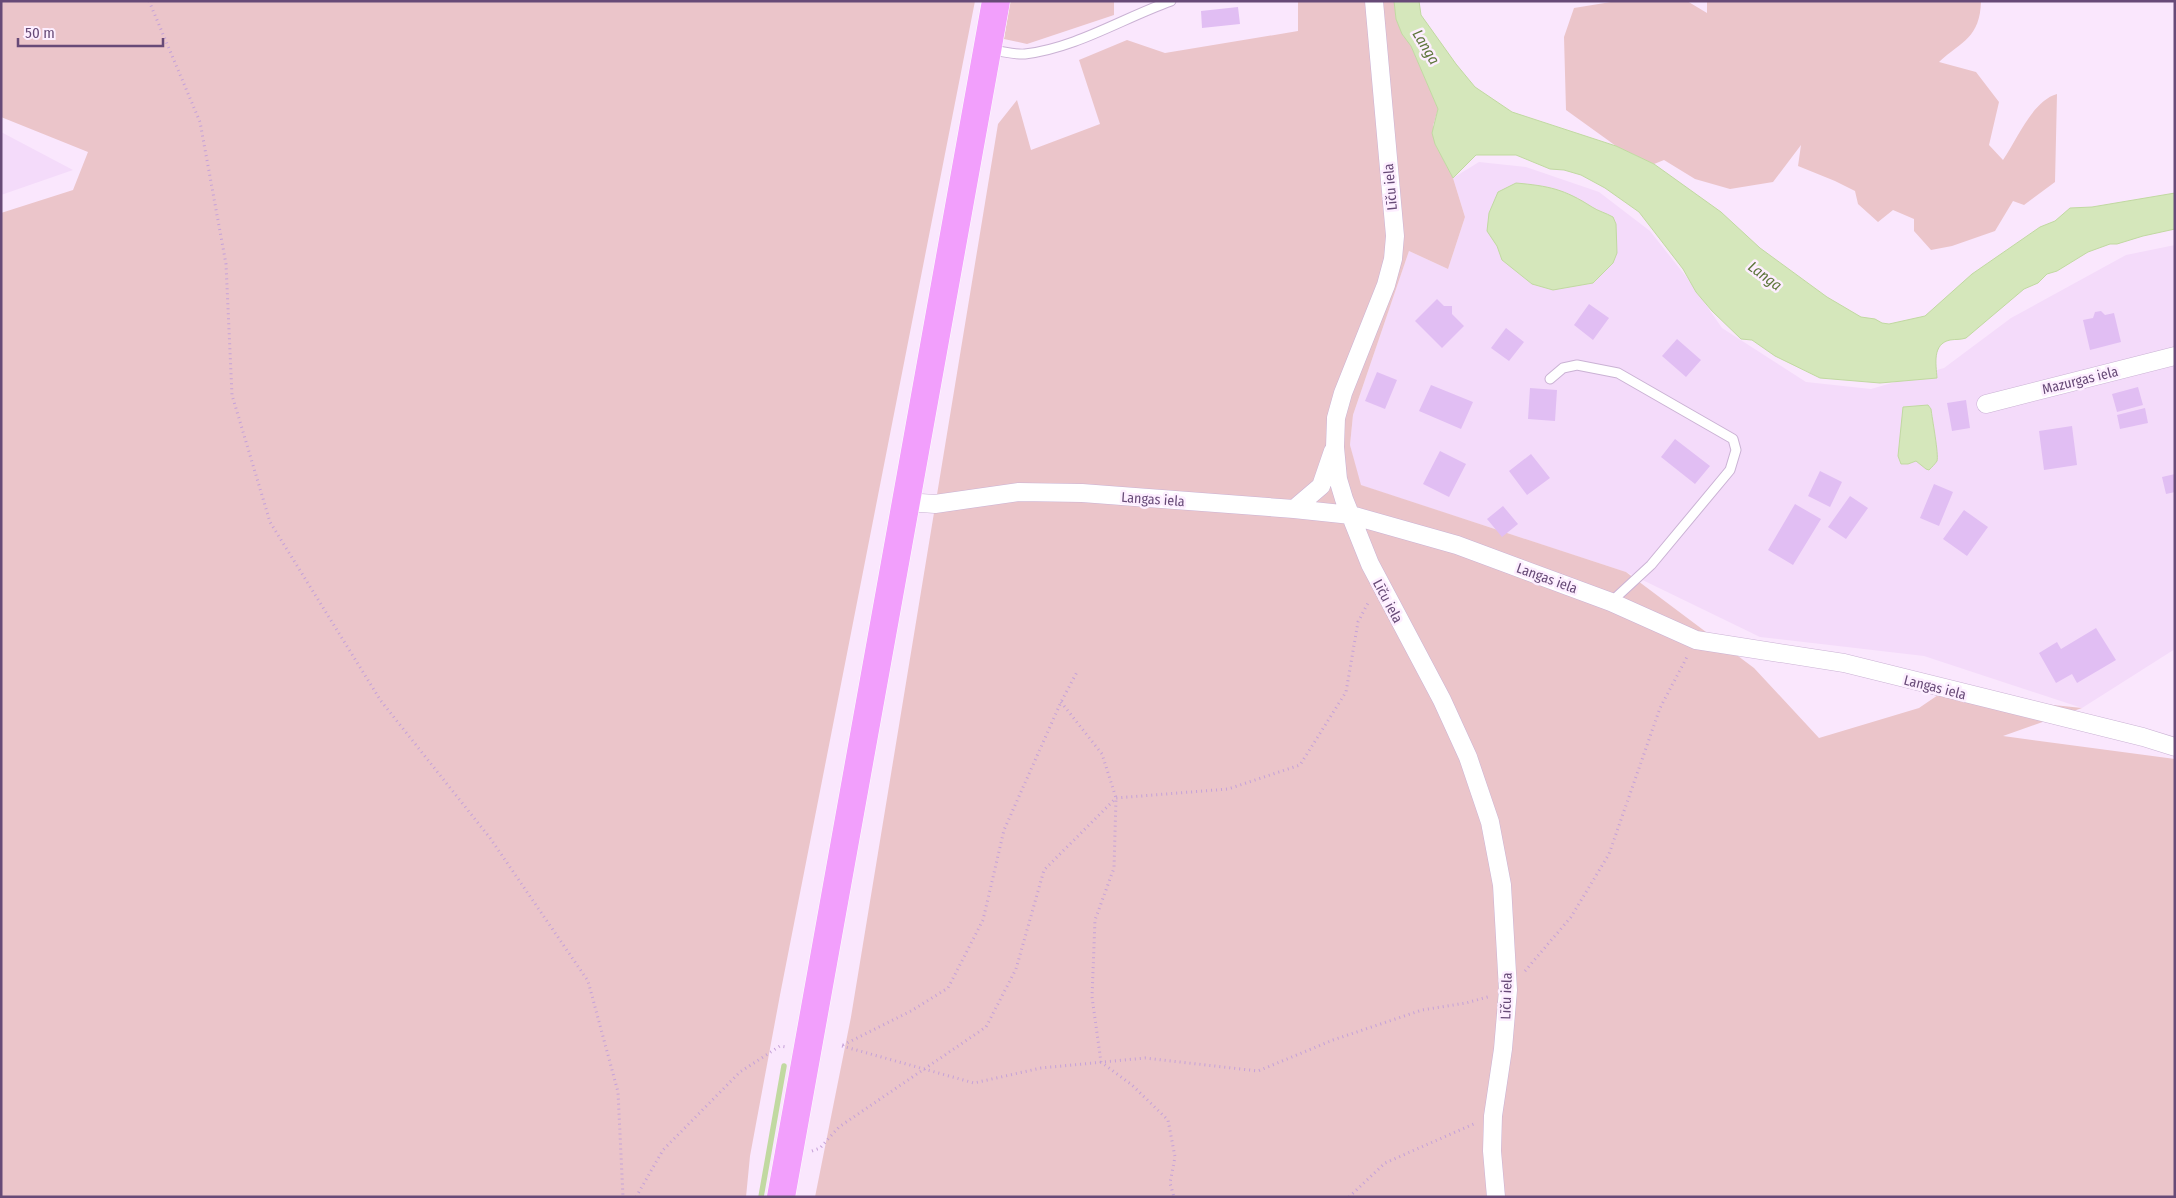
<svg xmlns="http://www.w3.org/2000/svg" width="2176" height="1198" viewBox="0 0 2176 1198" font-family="'Fira Sans Condensed',sans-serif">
	<rect width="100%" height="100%" fill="#fae7fd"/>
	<!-- residential -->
	<path fill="#f4dbfa" d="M1 132 73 170 1 195Z
		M1479 162 1526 167 1599 192 1650 231 1688 279 1722 328 1806 382 1871 389 1944 368 2011 318 2126 255 2175 245V649L2082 708 1924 656 1760 637 1626 572 1360 485 1350 445 1353 415 1409 251 1448 269 1465 217 1453 178Z"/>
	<!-- green -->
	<path fill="#ebc5ca" d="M1 1H975L780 995 750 1156 746 1197H1V213L73 190 88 152 1 117Z
		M1010 1H1114V15L1027 44 1004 39Z
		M1298 1H1394L1396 19 1402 34 1411 46 1438 109 1433 126 1435 144 1453 178 1465 217 1448 269 1409 251 1353 415 1350 445 1361 485 1626 572 1754 668 1819 738 1919 708 1941 693 2082 708 2003 736 2175 759V1197H815L851 1017 998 124 1017 100 1031 150 1100 124 1079 60 1127 40 1165 53 1298 31Z
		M1617 1H1687L1707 13V1H1981C1980 38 1962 41 1939 62L1976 72 1999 102 1989 145 2003 160C2017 140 2032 101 2057 94L2055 182 2024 205 2013 201 1995 231 1952 246 1931 250 1914 231V219L1893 210 1878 222 1858 204 1855 191 1835 181 1798 166 1801 145 1773 182 1730 189 1695 179 1664 160 1654 164 1616 146 1566 110 1564 37 1574 8Z"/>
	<!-- water -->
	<path fill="#d5e7bb" stroke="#c1d9a1" d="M1394 1H1419L1421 15 1456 64 1475 87 1512 112 1616 146 1654 164 1721 212 1760 248 1827 297 1861 317 1875 319 1882 323 1889 324 1925 316 1972 274 2040 227 2055 221 2070 208 2092 207 2175 193V229L2143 236 2117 244H2110L2088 252 2057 271 2047 274 2038 283 2024 289 1966 338C1960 340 1956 339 1950 340 1932 344 1936 364 1937 378L1880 383 1820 378 1775 356 1752 340 1741 339 1712 311 1696 292 1683 269 1639 212 1605 188 1581 175 1564 170 1550 169 1516 155H1476L1453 178 1435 144 1432 133 1438 109 1411 46 1402 34 1396 19Z
		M1516 183C1549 186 1564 189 1592 207 1598 211 1606 213 1613 217L1616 224 1617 253 1613 263 1593 283 1553 290 1532 284 1502 260 1497 246 1487 231 1489 213 1498 192Z
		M1928 405 1931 409C1932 418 1939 455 1937 461 1935 464 1932 467 1929 470L1926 469 1916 461 1908 464H1901L1898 456 1903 407Z"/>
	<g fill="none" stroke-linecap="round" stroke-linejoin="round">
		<!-- stream -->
		<path stroke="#c1d9a1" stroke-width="5.5" d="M761 1197 784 1066"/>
	</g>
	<!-- building -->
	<path fill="#e1bef3" d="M1238 7 1240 24 1202 28 1201 11Z
		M1437 299 1444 306H1452V314L1464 326 1442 348 1415 321Z
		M1589 304 1609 318 1593 340 1574 325Z
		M2101 311 2105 315 2114 313 2121 342 2090 350 2083 320 2093 318 2095 312Z
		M1506 328 1524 342 1509 361 1491 348Z
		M1677 339 1701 360 1686 377 1662 356Z
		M1377 372 1397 380 1385 409 1365 401Z
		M1431 385 1473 402 1461 429 1419 411Z
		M2138 387 2143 405 2117 412 2112 394Z
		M1530 388 1557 390 1555 421 1528 419Z
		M1966 400 1970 428 1952 431 1947 403Z
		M2145 408 2148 423 2120 429 2117 415Z
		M2072 426 2077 465 2044 470 2039 431Z
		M1675 439 1710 466 1695 484 1661 457Z
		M1440 451 1466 464 1449 497 1423 484Z
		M1531 454 1550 478 1527 495 1509 471Z
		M1820 471 1842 482 1830 507 1808 496Z
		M2175 474V492L2166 494 2162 477Z
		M1934 484 1953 492 1939 526 1920 518Z
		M1850 496 1868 508 1846 539 1828 527Z
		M1795 504 1821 519 1793 565 1768 550Z
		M1503 506 1518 524 1502 537 1487 519Z
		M1964 510 1988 527 1967 556 1943 539Z
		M2096 628 2116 660 2077 683 2072 674 2056 683 2039 653 2057 642 2061 649Z"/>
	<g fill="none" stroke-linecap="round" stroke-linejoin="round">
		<defs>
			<path id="service" d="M991 50C1002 51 1015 55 1025 54 1076 48 1123 18 1171 1
				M1550 379 1563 368 1577 365 1618 373 1733 439 1736 450 1730 470 1651 565 1611 602"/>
			<path id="minor" d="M1374 1 1395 236 1393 259 1386 285 1343 393 1336 418 1335 447 1338 479 1344 499 1370 564 1442 700 1468 757 1490 822 1502 885 1508 990 1503 1049 1493 1116 1492 1151 1496 1197
				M1986 404 2175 356
				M906 502 935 504 1019 492 1082 493 1294 509 1351 515 1457 545 1611 602 1696 640 1844 663 2143 737 2175 747
				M1294 509 1321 486 1333 451"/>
			<path id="primary" d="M781 1197 996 1"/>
		</defs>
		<!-- service casing -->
		<use href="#service" stroke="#cab2d4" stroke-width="11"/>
		<!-- minor casing -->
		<use href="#minor" stroke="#cab2d4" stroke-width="19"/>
		<!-- primary casing -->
		<use href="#primary" stroke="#fff" stroke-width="29"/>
		<!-- path -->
		<path stroke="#c5a1d8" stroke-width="3" stroke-dasharray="1 4" stroke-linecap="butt" d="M149 1 200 122 226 264 232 395 270 522 381 701 490 838 588 981 618 1092 623 1197
			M1061 702 1102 754 1116 798 1114 868 1095 920 1092 997 1101 1062 1132 1085 1168 1120 1175 1157 1170 1183 1174 1197
			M1525 971 1571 917 1609 854 1660 708 1688 655
			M843 1045 911 1011 948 988 983 920 1004 830 1061 702 1077 672
			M842 1046 974 1083 1041 1068 1145 1058 1258 1071 1333 1040 1422 1010 1466 1003 1491 996
			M812 1151 820 1148 839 1127 986 1027 1016 969 1044 870 1116 798 1228 789 1300 765 1346 692 1358 622 1369 601
			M636 1197 663 1150 740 1072 780 1046 786 1047
			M1349 1197 1385 1163 1476 1123"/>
		<!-- service -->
		<use href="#service" stroke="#fff" stroke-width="9"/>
		<!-- minor -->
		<use href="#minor" stroke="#fff" stroke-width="18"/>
		<!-- primary -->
		<use href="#primary" stroke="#f29ffc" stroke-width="28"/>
	</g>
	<g text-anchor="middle" stroke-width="5" stroke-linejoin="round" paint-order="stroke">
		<!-- street labels -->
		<g font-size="14" fill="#674a77" stroke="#fdeeff">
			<text transform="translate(1390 187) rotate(-95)" y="5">Līču iela</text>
			<text transform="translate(2080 380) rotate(-14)" y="5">Mazurgas iela</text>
			<text transform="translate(1153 499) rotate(4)" y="5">Langas iela</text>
			<text transform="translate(1547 578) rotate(20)" y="5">Langas iela</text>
			<text transform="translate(1388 601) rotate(62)" y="5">Līču iela</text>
			<text transform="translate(1935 687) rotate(14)" y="5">Langas iela</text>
			<text transform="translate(1506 996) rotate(-88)" y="5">Līču iela</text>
		</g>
		<!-- water labels -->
		<g font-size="15" font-style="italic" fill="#5c753a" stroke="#fdeeff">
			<text transform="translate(1426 47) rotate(59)" y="5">Langa</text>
			<text transform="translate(1765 276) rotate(37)" y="5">Langa</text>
		</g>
	</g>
	<!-- border -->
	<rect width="2176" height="1198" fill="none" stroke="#674a77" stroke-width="5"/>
	<!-- scale -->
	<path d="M18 38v8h145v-8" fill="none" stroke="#674a77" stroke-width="2.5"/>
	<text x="25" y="38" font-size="15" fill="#674a77" stroke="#fdeeff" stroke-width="4" paint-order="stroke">50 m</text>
</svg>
